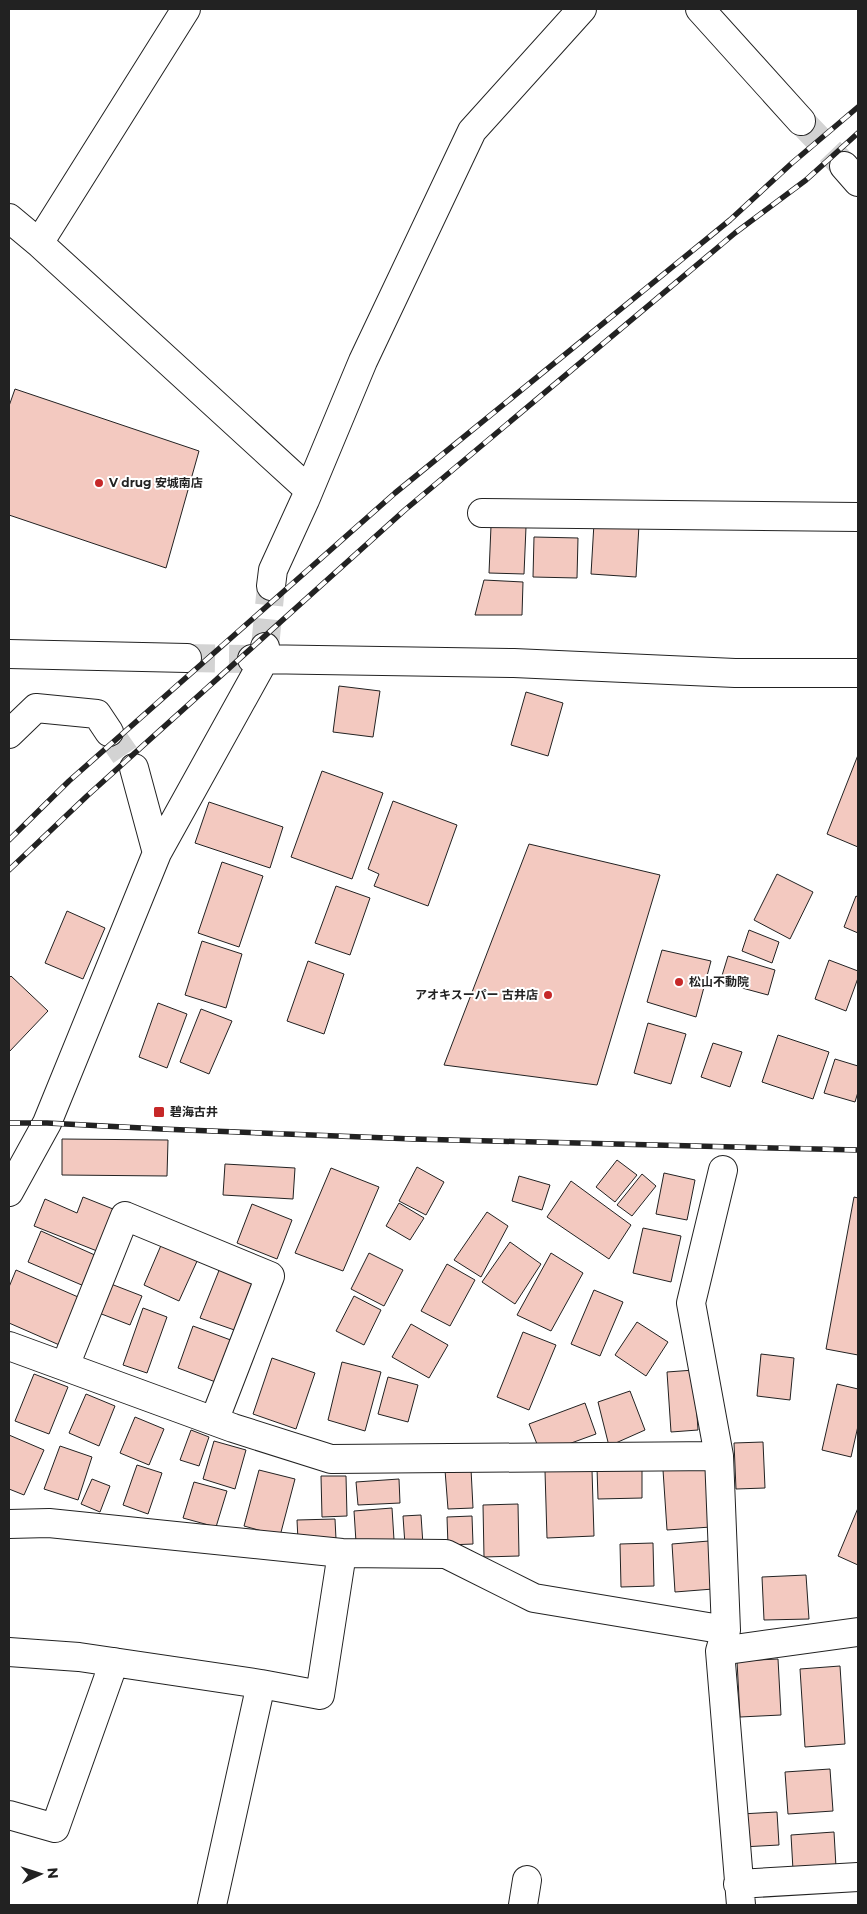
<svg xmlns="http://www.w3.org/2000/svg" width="867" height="1914" viewBox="0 0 867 1914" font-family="Montserrat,'Noto Sans JP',sans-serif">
	<rect width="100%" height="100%" fill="#fff"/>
	<!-- building -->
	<path fill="#f3c9c0" stroke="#222" d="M15 389 199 451 166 568 9 515V406Z
		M594 523 639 525 636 577 591 574Z
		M491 526 526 527 524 574 489 573Z
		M534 537 578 538 577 578 533 577Z
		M484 580 523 582 522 615H475Z
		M339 686 380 691 373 737 333 732Z
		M526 692 563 703 548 756 511 745Z
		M858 755V847L827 834Z
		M322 771 383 793 352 879 291 857Z
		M393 801 457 825 428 906 374 886 379 874 368 869Z
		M209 802 283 827 270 868 195 843Z
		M529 844 660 875 597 1085 444 1065Z
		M222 862 263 876 239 947 198 933Z
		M777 874 813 892 790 939 754 920Z
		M336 886 370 898 350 955 315 943Z
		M856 896 858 897V933L844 927Z
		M67 911 105 928 83 979 45 963Z
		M749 930 779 942 772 963 742 951Z
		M202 941 242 954 226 1008 185 995Z
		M662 950 711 961 696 1017 647 1002Z
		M728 956 775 970 768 995 720 982Z
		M829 960 858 971V978L846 1011 815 999Z
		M308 961 344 974 324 1034 287 1021Z
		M11 976 48 1011 9 1052V978Z
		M158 1003 187 1014 167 1068 139 1057Z
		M201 1009 232 1021 209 1074 180 1062Z
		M648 1023 686 1034 671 1084 634 1073Z
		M778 1035 829 1052 813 1099 762 1082Z
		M713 1043 742 1052 730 1087 701 1077Z
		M835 1059 858 1066V1092L855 1102 824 1093Z
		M62 1139 168 1140 167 1176 62 1175Z
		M617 1160 637 1175 615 1202 596 1187Z
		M225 1164 295 1168 293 1199 223 1195Z
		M417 1167 444 1182 426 1215 399 1201Z
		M331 1168 379 1187 343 1271 295 1253Z
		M664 1173 695 1180 687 1220 656 1214Z
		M642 1174 656 1186 632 1216 617 1205Z
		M519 1176 550 1185 542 1210 512 1201Z
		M571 1181 631 1225 609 1259 547 1217Z
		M83 1197 113 1209 97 1251 34 1226 45 1199 77 1213Z
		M854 1197 858 1198V1355L826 1349Z
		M399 1203 424 1218 410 1240 386 1226Z
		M252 1204 292 1220 277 1259 237 1243Z
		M487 1212 508 1226 481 1277 454 1260Z
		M643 1228 681 1236 671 1282 633 1273Z
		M41 1231 97 1256 84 1286 28 1262Z
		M510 1242 541 1264 515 1304 482 1282Z
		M162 1243 198 1259 179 1301 144 1285Z
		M369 1253 403 1270 384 1306 351 1289Z
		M551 1253 583 1273 551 1331 517 1315Z
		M447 1264 475 1280 450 1326 421 1311Z
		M220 1268 261 1284 243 1333 200 1318Z
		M16 1270 85 1300 64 1347 9 1323V1287Z
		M111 1284 142 1296 130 1325 99 1313Z
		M594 1290 623 1302 600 1356 571 1344Z
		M354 1296 381 1310 364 1345 336 1331Z
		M143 1308 167 1317 147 1373 123 1365Z
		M637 1322 668 1342 646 1376 615 1355Z
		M411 1324 448 1345 429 1378 392 1357Z
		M193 1326 236 1342 221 1384 178 1368Z
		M523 1332 556 1345 529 1410 497 1397Z
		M761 1354 794 1358 790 1400 757 1396Z
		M272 1358 315 1373 296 1429 253 1414Z
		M342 1362 381 1372 365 1431 328 1420Z
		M694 1370 698 1430 671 1432 667 1372Z
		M34 1374 68 1387 49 1434 15 1421Z
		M388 1377 418 1385 408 1422 378 1414Z
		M837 1384 858 1389V1426L851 1457 822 1450Z
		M630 1391 645 1430 609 1446 598 1402Z
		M86 1394 115 1406 99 1446 69 1433Z
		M585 1403 596 1434 541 1454 529 1424Z
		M135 1417 164 1429 149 1465 120 1453Z
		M191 1430 209 1437 199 1466 180 1460Z
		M9 1435 44 1450 24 1495 9 1489Z
		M214 1441 246 1450 235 1489 203 1479Z
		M763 1442 765 1488 736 1489 734 1443Z
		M60 1446 92 1457 78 1500 44 1489Z
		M137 1465 162 1473 148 1514 123 1505Z
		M708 1467 711 1527 667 1530 663 1470Z
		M597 1468H642V1498L598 1499Z
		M471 1469 473 1508 448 1509 445 1470Z
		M259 1470 295 1479 280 1536 244 1526Z
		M592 1470 594 1536 547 1538 545 1471Z
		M321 1476H346L347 1516 322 1517Z
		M92 1479 110 1486 100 1512 81 1504Z
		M399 1479 400 1503 358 1505 356 1482Z
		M194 1482 227 1491 216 1527 183 1518Z
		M518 1504 519 1556 484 1557 483 1505Z
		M392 1508 394 1540 356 1542 354 1511Z
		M858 1508V1565L838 1556Z
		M421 1515 423 1545H405L403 1516Z
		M472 1516 473 1544 448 1545 447 1517Z
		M335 1519 336 1539 298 1540 297 1520Z
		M709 1541 713 1589 675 1592 672 1544Z
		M653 1543 654 1586 621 1587 620 1544Z
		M806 1575 809 1619 764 1620 762 1577Z
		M778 1659 781 1715 740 1717 737 1661Z
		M840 1666 845 1744 805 1747 800 1669Z
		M830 1769 833 1811 788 1814 785 1772Z
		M777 1812 779 1845 742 1847 741 1814Z
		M834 1832 836 1867 793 1870 791 1835Z"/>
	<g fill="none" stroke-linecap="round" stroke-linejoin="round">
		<!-- minor-tunnel -->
		<path stroke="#d3d3d3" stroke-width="28" stroke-dasharray="28 14" stroke-linecap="butt" d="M801 121 844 166
			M265 647 271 586
			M187 658 252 659
			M109 732 134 768"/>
		<defs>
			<path id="minor" d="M700 9 801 121
				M844 166 858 182
				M9 218 39 243 309 490
				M39 243 186 9
				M482 513 858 517
				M271 586 273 570 305 500 363 361 472 131 582 9
				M9 654 187 658
				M252 659 514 663 735 673H858
				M9 734 36 708 97 714 109 732
				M134 768 157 853
				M723 1170 691 1303 719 1456 726 1630 720 1651 741 1905
				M9 1192 47 1123 157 853 264 660 265 647
				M9 1346 233 1428 331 1459 719 1456
				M65 1366 125 1216 270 1276 214 1421
				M9 1524 49 1523 342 1553 446 1554 534 1598 726 1630
				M720 1651 858 1632
				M9 1652 79 1657 261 1684 212 1905
				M261 1684 320 1695 342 1553
				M9 1815 55 1828 114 1662
				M738 1884 858 1877
				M523 1905 527 1880"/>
		</defs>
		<!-- minor casing -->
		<use href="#minor" stroke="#222" stroke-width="30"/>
		<!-- minor -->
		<use href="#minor" stroke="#fff" stroke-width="28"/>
		<defs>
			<path id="rail" d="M9 840 69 781 395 493 730 220 792 163 858 107
				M9 870 87 796 406 509 735 233 806 180 858 133
				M9 1123H47L161 1129 413 1139 858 1150"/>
		</defs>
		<!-- rail casing -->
		<use href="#rail" stroke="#222" stroke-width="5.5"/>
		<!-- rail -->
		<use href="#rail" stroke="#fff" stroke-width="4" stroke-dasharray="11" stroke-linecap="butt"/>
	</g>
	<!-- markers -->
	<g fill="#c62828" stroke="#fff" stroke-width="2">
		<circle cx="99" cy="483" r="5"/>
		<circle cx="679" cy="982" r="5"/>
		<circle cx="548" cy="995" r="5"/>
		<rect x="153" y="1106" width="12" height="12" rx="2.5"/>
	</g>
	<g text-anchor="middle" stroke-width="4" stroke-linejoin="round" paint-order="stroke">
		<!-- poi labels -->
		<g font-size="12" font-weight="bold" fill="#222" stroke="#fff" text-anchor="start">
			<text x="109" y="487">V drug 安城南店</text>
			<text x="689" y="986">松山不動院</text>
			<text x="538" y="999" text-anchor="end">アオキスーパー 古井店</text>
			<text x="170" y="1116">碧海古井</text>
		</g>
	</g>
	<!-- border -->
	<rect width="867" height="1914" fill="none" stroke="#222222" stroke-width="20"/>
	<!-- north arrow -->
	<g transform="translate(40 1874) rotate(86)" stroke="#ffffff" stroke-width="4" paint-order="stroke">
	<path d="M0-4L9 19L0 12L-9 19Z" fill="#222222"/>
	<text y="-8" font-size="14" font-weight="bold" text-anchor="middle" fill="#222222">N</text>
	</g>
</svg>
